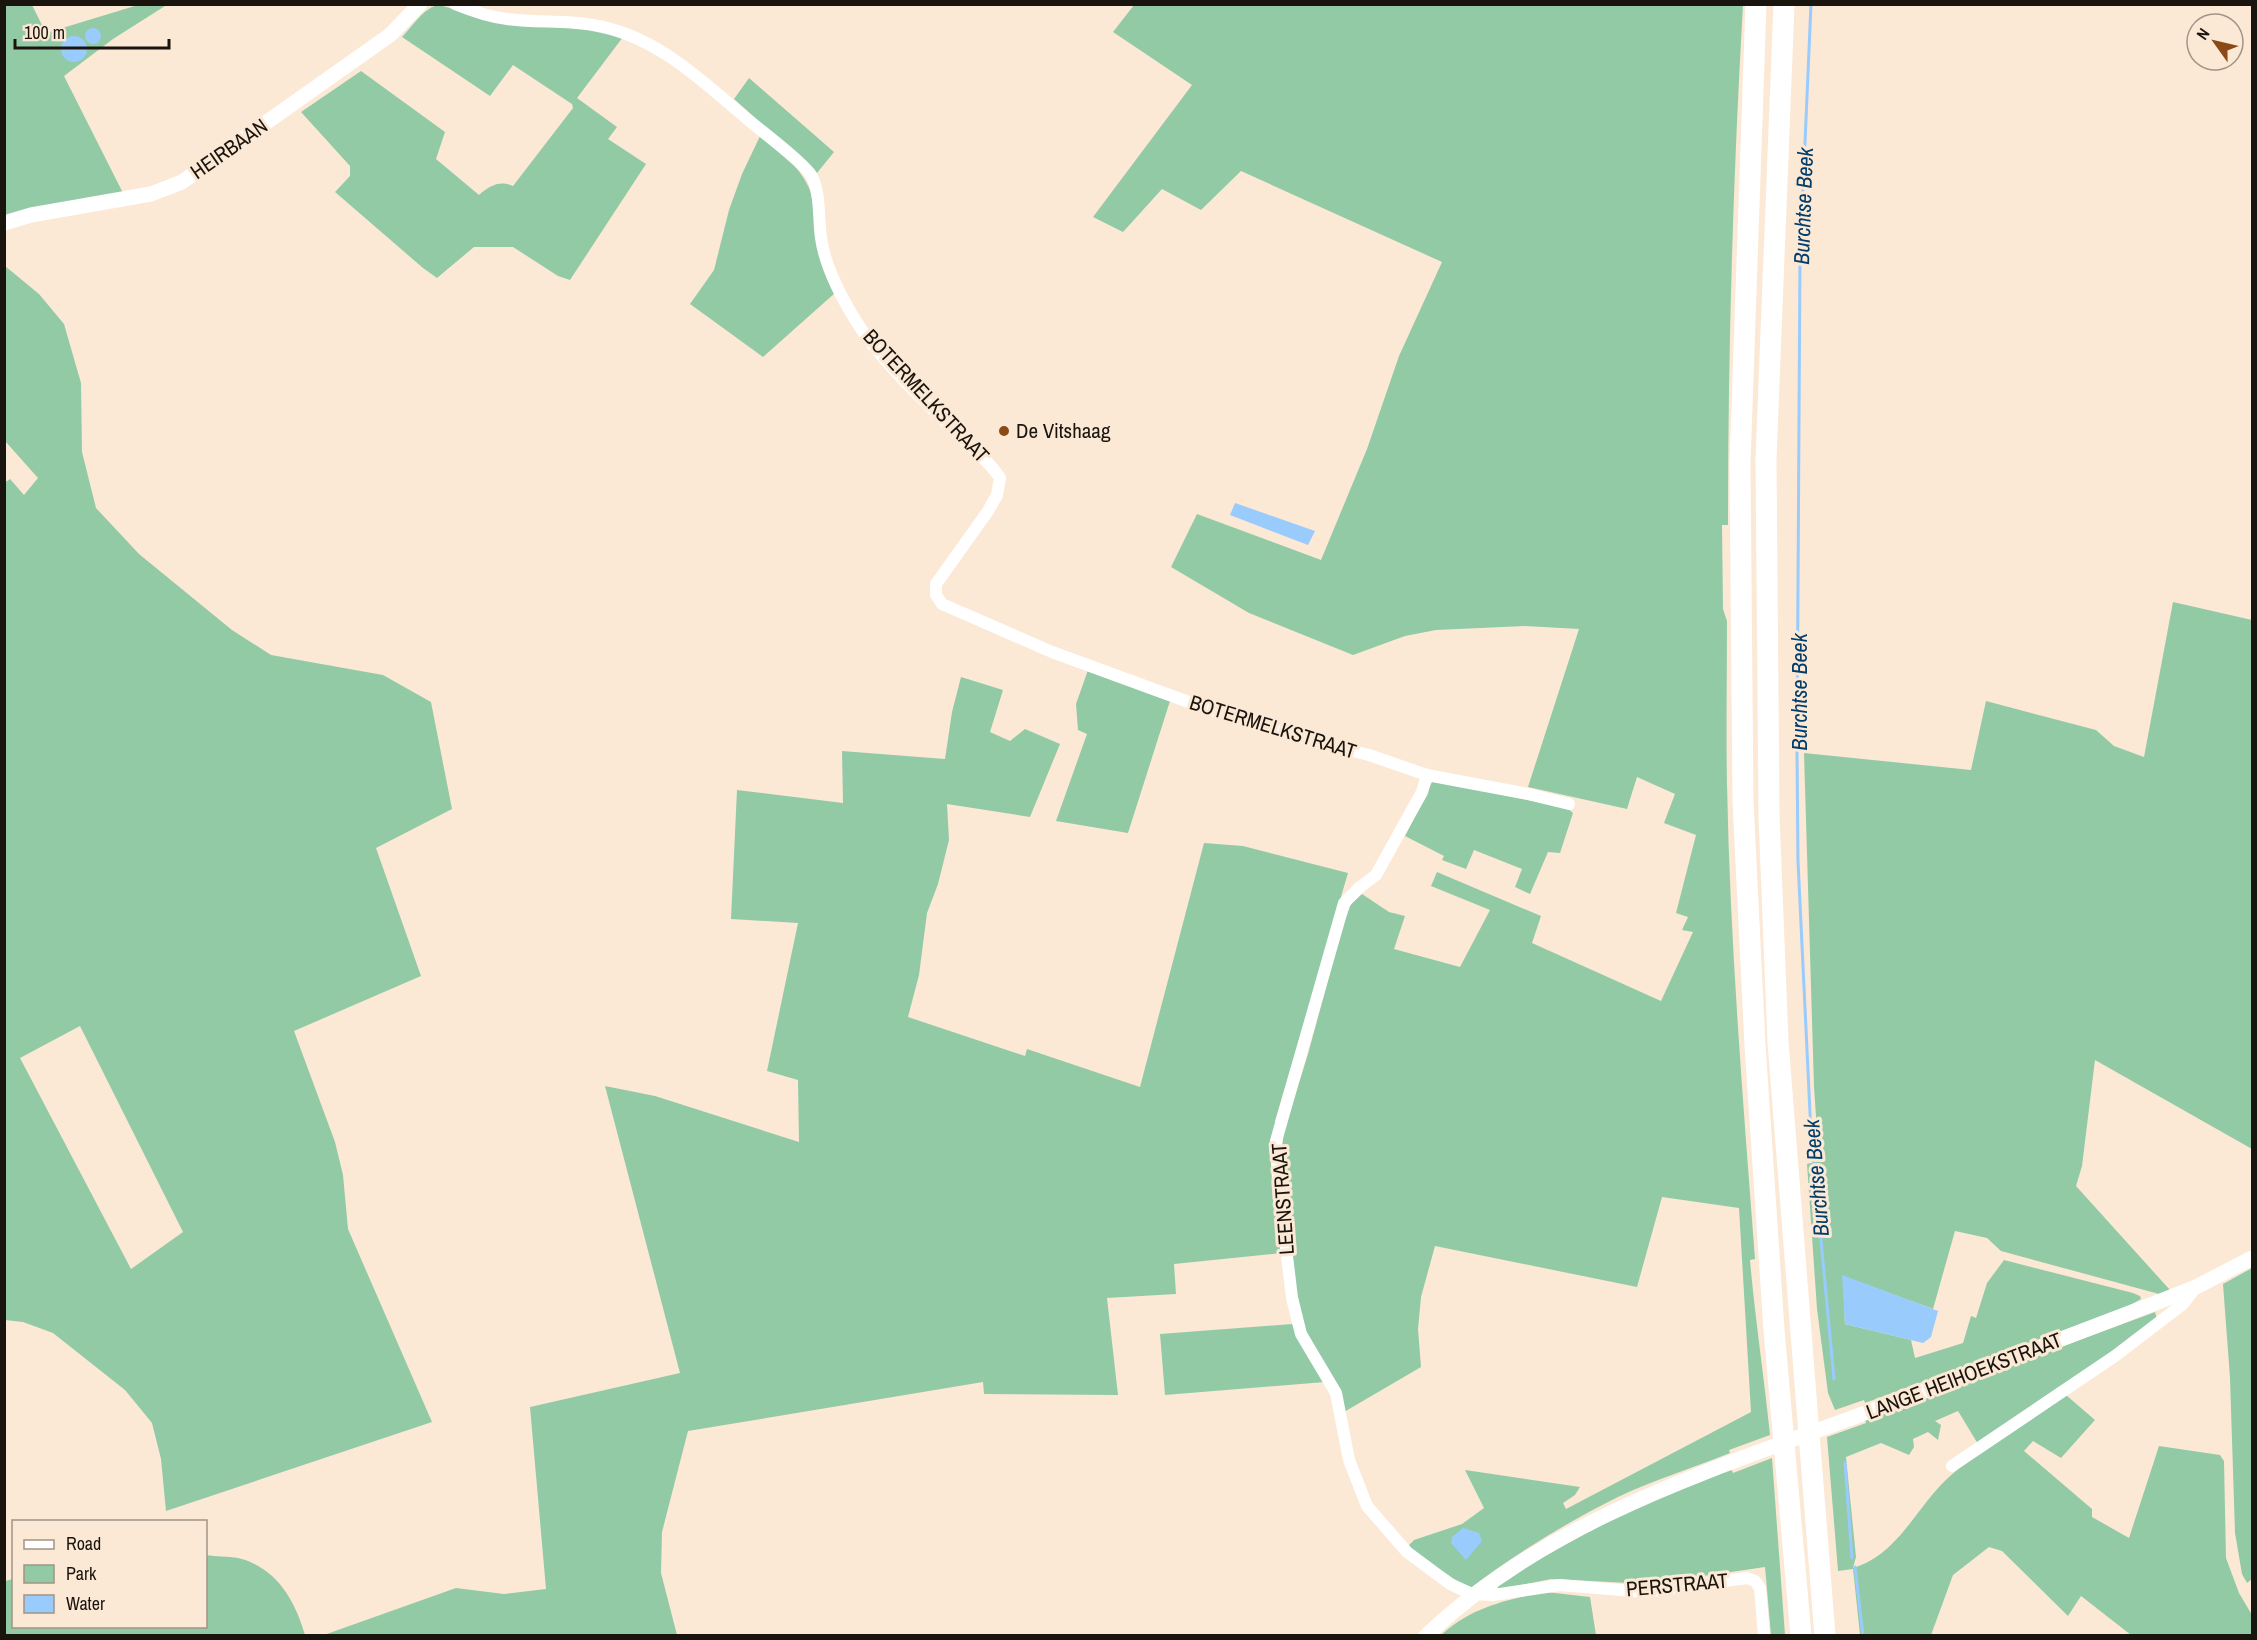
<svg xmlns="http://www.w3.org/2000/svg" width="2257" height="1640" viewBox="0 0 2257 1640" font-family="'Archivo Narrow',sans-serif">
	<rect width="100%" height="100%" fill="#fbe9d6"/>
	<!-- green -->
	<path fill="#93caa6" fill-rule="evenodd" d="M5 5H32L46 33 138 5 165 6 113 39 64 76 123 193 5 217Z
		M439 5 503 23 570 25 623 37 577 98 617 127 608 139 646 164 570 280 558 276 513 247H474L437 278 423 268 335 192 350 176V166L301 112 361 71 445 132 436 159 479 195C489 186 500 180 513 186L573 108 572 104 513 65 490 96 402 37C412 27 424 7 439 5Z
		M1134 5H1743C1733 178 1728 351 1728 525H1722L1723 609 1727 621C1727 676 1726 730 1727 784 1730 943 1743 1101 1755 1259L1750 1260C1755 1318 1764 1376 1770 1435L1729 1450 1730 1453C1693 1468 1654 1480 1618 1497 1565 1523 1516 1554 1469 1589L1407 1547 1414 1540 1462 1524 1484 1508 1465 1470 1580 1487 1575 1495 1563 1503 1566 1509 1751 1412 1739 1208 1662 1197 1637 1287 1435 1246 1421 1297 1418 1329 1421 1367 1344 1412 1306 1332 1295 1285 1281 1155 1284 1131 1308 1054 1343 925 1351 904 1362 894 1389 912 1405 916 1394 949 1460 967 1490 910 1431 886 1437 872 1541 916 1532 943 1661 1001 1693 932 1682 930 1688 917 1676 913 1696 835 1664 823 1675 794 1637 777 1627 809 1528 787 1579 629 1525 626 1436 630 1405 636 1353 655 1249 613 1171 567 1197 514 1321 560 1367 449 1399 356 1442 262 1241 171 1201 210 1162 189 1123 232 1093 217 1192 85 1113 32Z
		M749 78 834 152 817 173 734 99Z
		M761 134C780 152 800 166 810 190L835 293 763 357 690 304 714 270 729 210 742 174Z
		M5 266 39 294 64 324 81 383 82 452 96 508 139 554 232 630 271 655 383 675 431 702 452 809 376 848 421 976 294 1031 335 1142 343 1175 348 1229 432 1422 166 1511 161 1459 152 1423 125 1390 53 1333 23 1322 5 1320 4 483 10 479 24 495 38 478 5 441ZM80 1026 183 1232 131 1269 20 1058Z
		M2173 602 2252 620V1149L2095 1060 2082 1166 2076 1186 2170 1290 2159 1294 2001 1251 1987 1238 1955 1231 1933 1309 1843 1276 1845 1324 1911 1340 1915 1358 1963 1343 1971 1316 1976 1318 1987 1283 2004 1260 2133 1293 2140 1296 2141 1299 2127 1307 1865 1403 1864 1400 1835 1410 1828 1393 1817 1309 1807 1164 1819 1161 1814 1087 1804 753 1971 770 1986 701 2096 730 2114 746 2144 757Z
		M1088 670 1170 701 1128 833 1056 821 1087 734 1078 730 1076 704Z
		M961 677 1003 690 990 732 1010 741 1025 729 1060 744 1030 817 947 804 949 840 938 884 927 913 919 975 908 1017 1025 1056 1027 1049 1140 1087 1204 843 1243 846 1348 873 1275 1121 1282 1253 1174 1264 1176 1294 1107 1298 1118 1395 984 1394 983 1382 688 1431 662 1532 661 1573 677 1635 321 1636 456 1588 504 1594 546 1589 530 1407 680 1373 605 1086 655 1096 799 1142 798 1080 767 1071 798 923 731 919 737 790 843 803 842 751 945 759 952 712Z
		M1436 781 1567 808 1573 813 1560 853 1548 852 1530 894 1515 887 1522 869 1474 850 1466 869 1442 860 1444 856 1405 836 1432 782Z
		M2252 1268V1579L2247 1583 2242 1574 2235 1533 2230 1378 2223 1284Z
		M2155 1312 2157 1319 2152 1324 1978 1444 1958 1411 1935 1421 1941 1425 1938 1440 1928 1432 1913 1439 1914 1447 1909 1455 1881 1443 1846 1457 1856 1557 1853 1568C1898 1555 1916 1507 1949 1477 1984 1445 2027 1421 2066 1395L2095 1420 2061 1458 2033 1441 2024 1451 2092 1509V1517L2129 1538 2159 1446 2220 1455 2224 1461 2226 1558 2239 1593 2252 1615V1635H2131L2081 1596 2068 1616 2002 1551 1989 1547 1953 1575 1931 1635H1860L1853 1569 1838 1571 1827 1437 1866 1423 1865 1420Z
		M1292 1324 1308 1357 1325 1382 1165 1395 1160 1334Z
		M1772 1458 1785 1635H1771L1765 1567 1649 1584 1551 1579 1501 1589 1498 1588 1497 1586 1536 1561 1617 1516 1731 1469 1733 1473Z
		M206 1555C216 1557 228 1556 238 1558 276 1567 295 1600 305 1635H5V1581L13 1579 14 1626H206Z
		M1546 1592 1590 1597 1596 1635 1440 1636C1469 1608 1507 1599 1546 1592Z"/>
	<!-- water -->
	<path fill="#99cbfd" d="M85 36a8 8 0 1 1 16 0a8 8 0 1 1-16 0Z
		M61 49a13 13 0 1 1 26 0a13 13 0 1 1-26 0Z
		M1235 503 1315 531 1308 545 1230 515Z
		M1842 1275 1938 1311 1931 1337 1923 1343 1845 1324Z
		M1463 1528 1479 1533 1482 1541 1466 1560 1451 1543 1452 1537Z"/>
	<g fill="none" stroke-linecap="round" stroke-linejoin="round">
		<!-- stream -->
		<path stroke="#99cbfd" stroke-width="3" d="M1811 4 1800 258 1797 751 1798 861 1811 1134 1834 1379
			M1845 1463 1852 1558
			M1855 1567 1863 1636"/>
		<!-- minor -->
		<path stroke="#fff" stroke-width="12" d="M455 4C472 11 489 17 507 19 536 23 564 20 593 25 655 35 700 79 746 118 761 131 802 161 811 175 821 193 818 218 821 238 825 266 841 297 856 321 881 362 929 405 963 439 976 452 990 462 1000 478L997 495 988 511 936 584V595L942 604 1052 652 1205 708 1308 740 1369 755 1427 775 1528 794 1569 804
			M1427 775 1422 792 1376 875 1360 887 1344 903 1276 1141 1278 1181 1292 1298 1301 1334 1336 1393 1349 1460 1367 1506 1407 1552 1450 1584 1472 1594 1493 1595 1560 1585 1645 1592 1747 1578 1755 1581 1760 1588 1764 1636
			M1952 1466 2115 1356 2183 1304 2196 1287"/>
		<!-- tertiary -->
		<path stroke="#fff" stroke-width="15" d="M4 223 31 215 151 194 182 182 390 35 420 4
			M1426 1636C1548 1519 1714 1469 1868 1412 1964 1377 2058 1340 2153 1304L2196 1287 2252 1258"/>
		<!-- motorway -->
		<path stroke="#fff" stroke-width="21" d="M1756 4 1740 464 1743 801 1755 1045 1774 1330 1801 1636
			M1784 4 1766 459 1769 816 1778 1042 1825 1636"/>
	</g>
	<!-- markers -->
	<circle fill="#8a4915" stroke="#fbe9d6" stroke-width="2" cx="1004" cy="431" r="6"/>
	<g text-anchor="middle" stroke-width="6" stroke-linejoin="round" paint-order="stroke">
		<!-- street labels -->
		<g font-size="21" fill="#1a140e" stroke="#fbe9d6">
			<text transform="translate(229 149) rotate(-35)" y="7">HEIRBAAN</text>
			<text transform="translate(926 396) rotate(47)" y="7">BOTERMELKSTRAAT</text>
			<text transform="translate(1273 727) rotate(17)" y="7">BOTERMELKSTRAAT</text>
			<text transform="translate(1283 1199) rotate(-94)" y="7">LEENSTRAAT</text>
			<text transform="translate(1964 1376) rotate(-21)" y="7">LANGE HEIHOEKSTRAAT</text>
			<text transform="translate(1677 1585) rotate(-5)" y="7">PERSTRAAT</text>
		</g>
		<!-- poi labels -->
		<g font-size="21" fill="#1a140e" stroke="#fbe9d6" text-anchor="start">
			<text x="1016" y="438">De Vitshaag</text>
		</g>
		<!-- water labels -->
		<g font-size="22" font-style="italic" fill="#033d6a" stroke="#fbe9d6">
			<text transform="translate(1803 206) rotate(-88)" y="8">Burchtse Beek</text>
			<text transform="translate(1799 692) rotate(-90)" y="8">Burchtse Beek</text>
			<text transform="translate(1816 1178) rotate(-95)" y="8">Burchtse Beek</text>
		</g>
	</g>
	<!-- border -->
	<rect width="2257" height="1640" fill="none" stroke="#1a140e" stroke-width="12"/>
	<!-- legend -->
	<rect x="12" y="1520" width="195" height="108" fill="#fbe9d6" stroke="#a19486" stroke-width="1.5"/>
	<rect x="24" y="1540" width="30" height="9" fill="#ffffff" stroke="#a19486" stroke-width="1.5"/>
	<text x="66" y="1550" font-size="18" fill="#1a140e">Road</text>
	<rect x="24" y="1565" width="30" height="18" fill="#93caa6" stroke="#a19486" stroke-width="1.5"/>
	<text x="66" y="1580" font-size="18" fill="#1a140e">Park</text>
	<rect x="24" y="1595" width="30" height="18" fill="#99cbfd" stroke="#a19486" stroke-width="1.5"/>
	<text x="66" y="1610" font-size="18" fill="#1a140e">Water</text>
	<!-- north arrow -->
	<g transform="translate(2215 42) rotate(304)"><circle r="28" fill="#fbe9d6" stroke="#a19486" stroke-width="1.5"/>
	<path d="M0-4.5L10 22L0 15L-10 22Z" fill="#8a4915"/>
	<text y="-9" font-size="16" font-weight="bold" text-anchor="middle" fill="#1a140e">N</text>
	</g>
	<!-- scale -->
	<path d="M15 39v9h154v-9" fill="none" stroke="#1a140e" stroke-width="3"/>
	<text x="24" y="39" font-size="18" fill="#1a140e" stroke="#fbe9d6" stroke-width="4.5" paint-order="stroke">100 m</text>
</svg>
